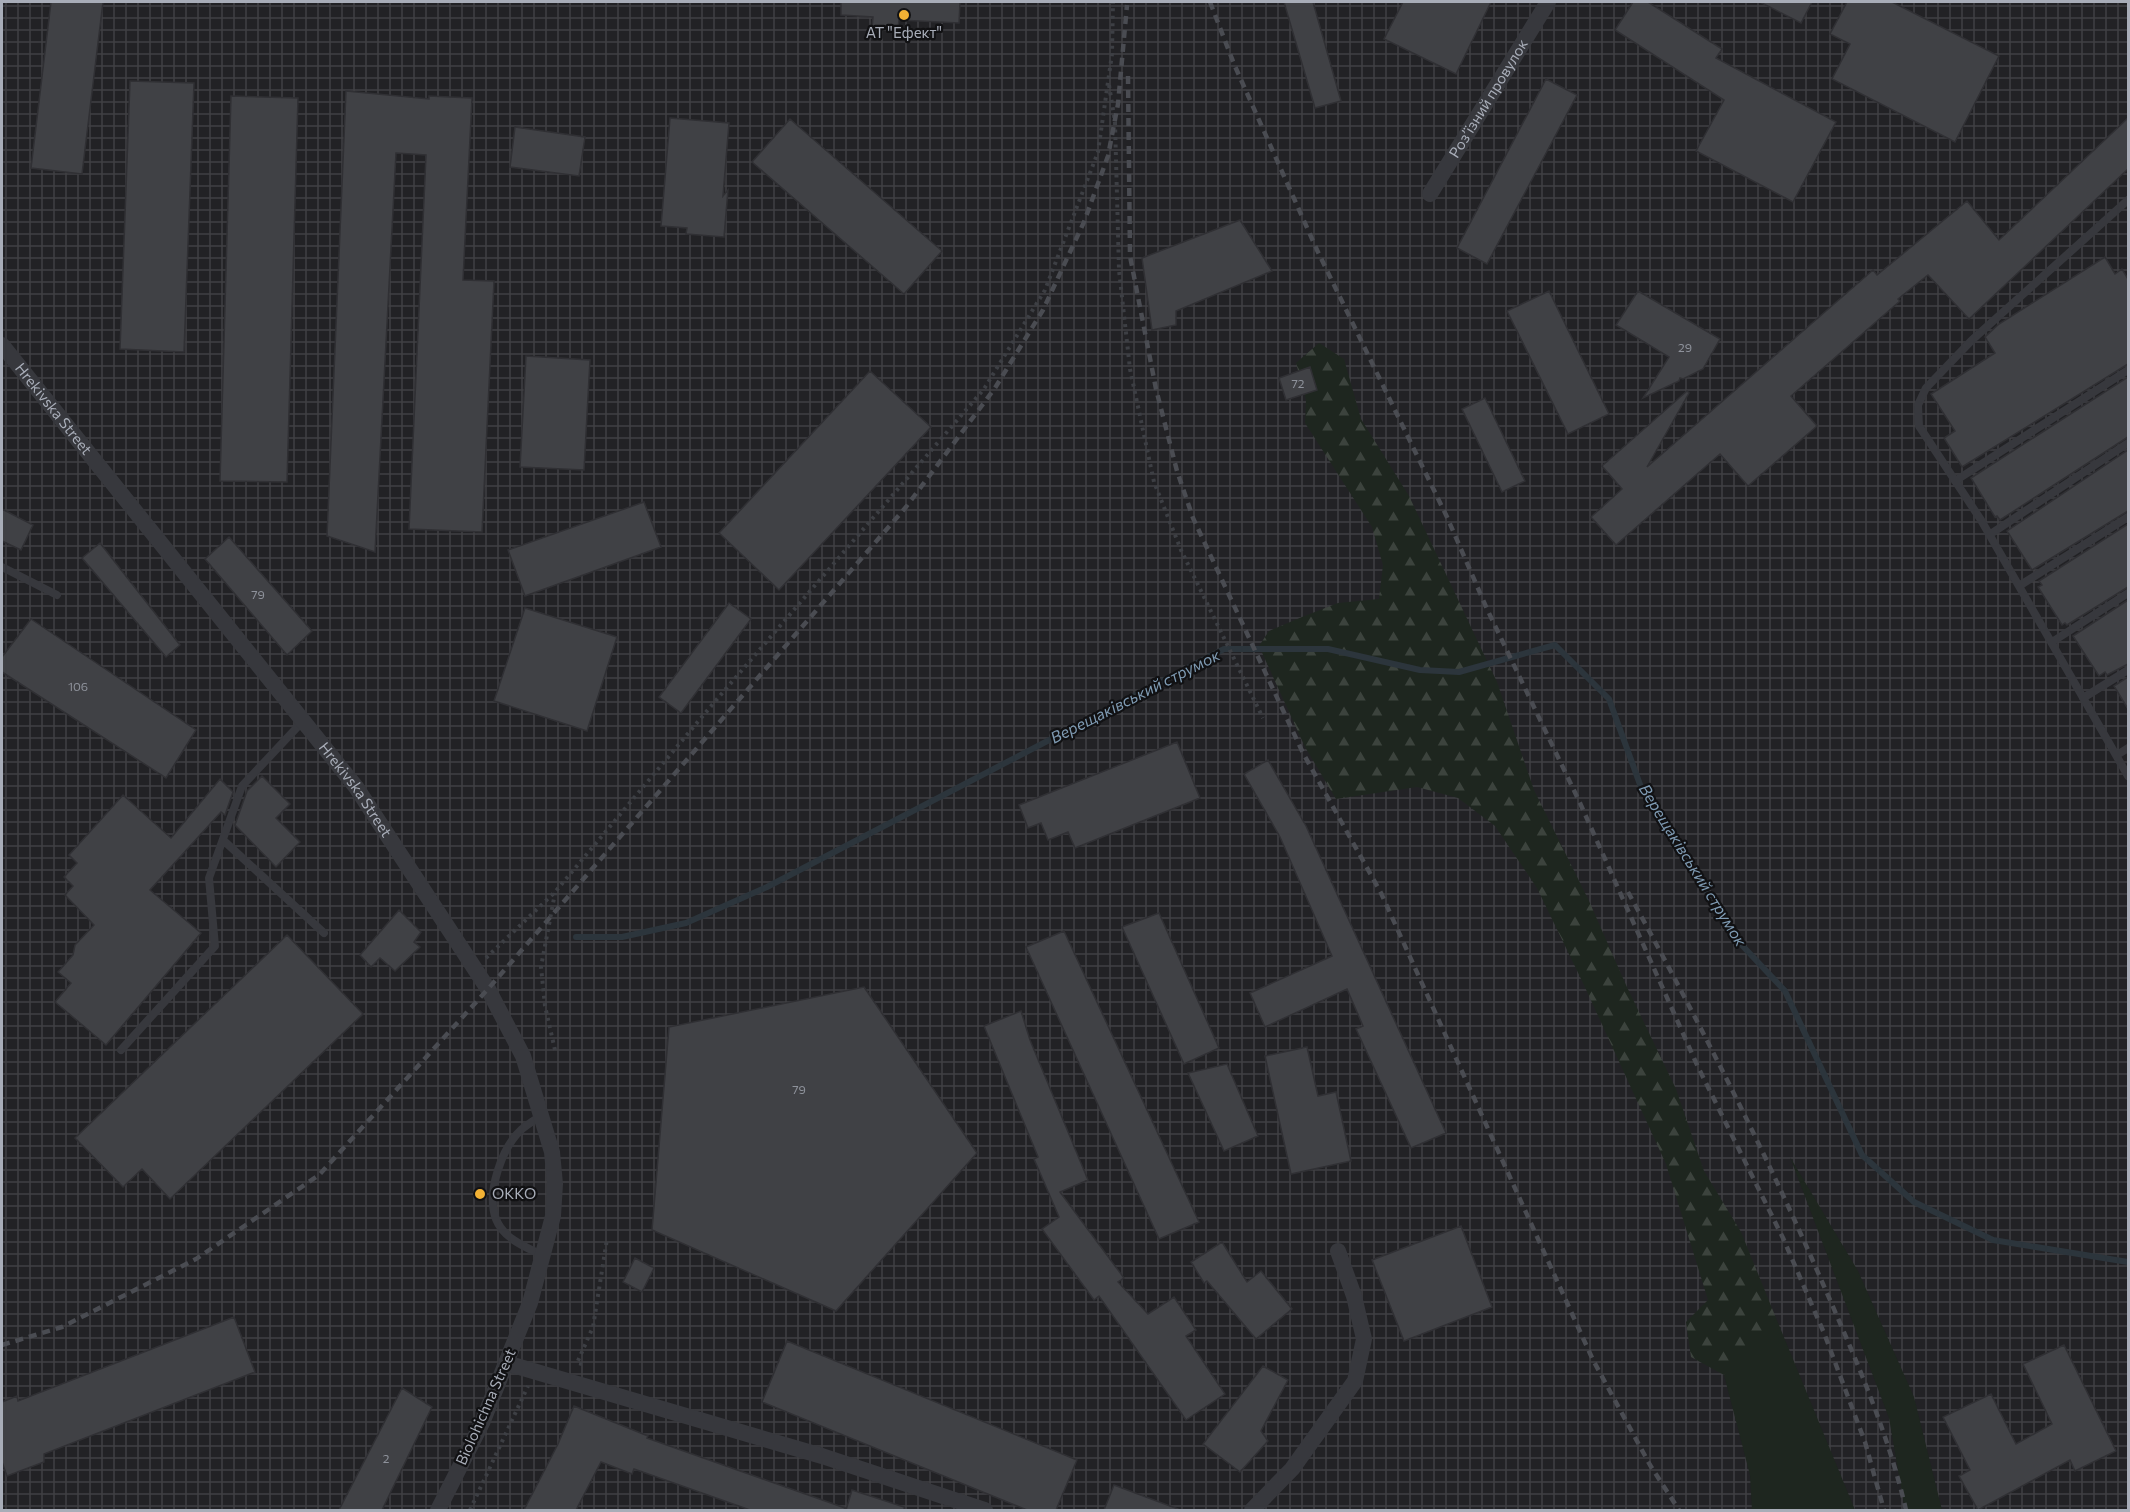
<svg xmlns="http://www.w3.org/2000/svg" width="2130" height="1512" viewBox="0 0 2130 1512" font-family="Commissioner,sans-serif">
	<defs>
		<pattern id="industrial-grid" width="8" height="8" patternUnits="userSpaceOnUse" patternTransform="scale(1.5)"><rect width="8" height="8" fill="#222225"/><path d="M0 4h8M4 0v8" fill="none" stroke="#3f3f43"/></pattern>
		<pattern id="forest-firs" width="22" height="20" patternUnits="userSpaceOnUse" patternTransform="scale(1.5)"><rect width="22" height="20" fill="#1e261f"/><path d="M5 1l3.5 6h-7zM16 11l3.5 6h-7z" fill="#3c433d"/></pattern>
	</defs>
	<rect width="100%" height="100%" fill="#161618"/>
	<!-- industrial -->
	<path fill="url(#industrial-grid)" d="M2 2H2128V1510H2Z"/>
	<!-- green -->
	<path fill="#1e261f" d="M1790 1157 1858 1271 1914 1397 1942 1510H1905L1889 1418Z
		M1776 1318 1855 1510H1752L1750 1475 1724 1375Z"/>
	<!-- forest -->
	<path fill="url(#forest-firs)" d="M1319 343 1344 359 1361 419 1409 496 1497 682 1534 790 1589 901 1626 985 1676 1089 1704 1171 1741 1232 1776 1318 1754 1353 1724 1375 1691 1357 1686 1322 1708 1300 1666 1164 1583 983 1537 888 1495 826 1458 798 1417 787 1336 799 1305 747 1259 646 1269 631 1302 617 1338 603 1379 599 1383 565 1372 527 1305 423 1306 400 1296 363Z"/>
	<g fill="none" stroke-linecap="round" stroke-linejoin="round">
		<!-- stream -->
		<path stroke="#2c353c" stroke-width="6" d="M576 937H622L686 923 767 887 1224 649H1328L1420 670 1459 672 1555 645 1609 699 1642 790 1738 941 1785 991 1862 1155 1914 1202 1993 1240 2128 1262"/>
	</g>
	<!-- building -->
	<path fill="#404145" stroke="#303034" stroke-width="1.5" d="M51 2H103L82 174 31 168Z
		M841 2H960L959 23 899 20 898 28H872L873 17 841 15Z
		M1284 2H1313L1341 101 1315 108Z
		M1403 2H1491L1456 74 1384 39Z
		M1633 2H1648L1722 49 1716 58 1836 122 1793 202 1696 151 1724 100 1615 30Z
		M1760 2H1812L1801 23Z
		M1847 2H1892L1999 56 1955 142 1832 79 1850 44 1830 34Z
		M1546 79 1577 95 1487 264 1457 248Z
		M130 81 194 83 184 352 120 349Z
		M346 91 429 99V96L472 98 463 280 494 281 482 532 409 529 426 155 396 153 375 552 327 536Z
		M231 96 298 98 287 482 220 481Z
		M670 118 729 123 723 196 728 190 724 237 686 234 687 228 661 226Z
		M2128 118V169L1969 319 1928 275 1898 299 1900 301 1791 396 1817 426 1748 486 1720 454 1616 545 1591 517 1622 489 1602 466 1687 391 1689 393 1647 467 1873 270 1877 275 1967 201 1999 240Z
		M790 119 942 251 904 294 752 162Z
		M515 127 585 137 579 176 510 167Z
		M1240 220 1272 271 1176 311V325L1152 330 1142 258Z
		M2105 257 2115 274 2122 269 2128 279V364L1962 467 1944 438 1955 431 1931 394 1995 353 1985 337 1999 324Z
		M1549 291 1609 414 1568 434 1507 311Z
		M1638 291 1720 339 1703 369 1683 379 1680 378 1679 381 1643 398 1669 357 1616 325Z
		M526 356 590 360 584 470 520 467Z
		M1310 367 1317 390 1286 400 1279 378Z
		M870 371 931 427 779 590 719 533Z
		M2128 377V437L2000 520 1997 516 1995 517 1971 478Z
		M1485 398 1525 481 1502 492 1462 409Z
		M2128 450V511L2032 570 2007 531Z
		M644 502 661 547 525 596 508 550Z
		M2 509 33 525 21 550 2 541Z
		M2128 524V587L2067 625 2065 623 2062 625 2038 587 2042 585 2039 581Z
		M229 537 312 631 287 655 205 559Z
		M100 543 180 645 166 657 82 558Z
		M2128 600V664L2107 675 2105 672 2099 676 2073 636Z
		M729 603 751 619 681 713 659 697Z
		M525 608 617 637 587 731 494 701Z
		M31 619 196 730 166 778 2 672V657Z
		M2128 677V709L2114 686Z
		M1177 742 1200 798 1075 848 1068 832 1048 840 1041 823 1028 828 1019 805Z
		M1268 760 1306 826 1446 1133 1411 1148 1356 1029 1363 1026 1347 989 1265 1027 1250 993 1332 956 1280 837 1244 774Z
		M262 776 290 804 276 818 300 842 276 867 235 825 247 791Z
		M220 779 233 792 225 815 221 812 150 890 201 933 106 1045 55 1002 71 983 58 972 73 955 75 945 94 925 65 895 73 886 64 877 77 863 69 855 123 795 171 838Z
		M399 910 421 932 414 942 420 947 395 971 380 958 371 967 360 955Z
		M1159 913 1219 1048 1184 1064 1122 927Z
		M1064 931 1199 1222 1159 1239 1026 947Z
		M287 935 363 1014 170 1199 142 1169 123 1187 75 1138Z
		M864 987 977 1153 836 1311 652 1230 669 1027Z
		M1021 1011 1030 1040 1088 1180 1060 1192 1124 1278 1118 1282 1148 1314 1174 1297 1196 1330 1186 1336 1225 1394 1186 1420 1099 1296 1094 1300 1042 1229 1059 1217 1034 1159 1038 1157 984 1026Z
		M1307 1047 1318 1096 1336 1092 1351 1161 1291 1174 1265 1056Z
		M1227 1064 1258 1136 1224 1151 1188 1073Z
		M1461 1226 1492 1307 1404 1341 1372 1260Z
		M1222 1242 1247 1282 1261 1271 1292 1309 1256 1339 1207 1281 1204 1283 1191 1262Z
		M635 1258 654 1268 642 1292 623 1282Z
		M234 1317 255 1372 44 1454V1462L7 1476 2 1462V1402L17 1396 18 1401Z
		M787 1341 1077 1460 1056 1510H1027L762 1402Z
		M2064 1345 2116 1451 2075 1471 2070 1460 1978 1510 1959 1476 1970 1470 1943 1417 1991 1394 2016 1444 2052 1424 2023 1364Z
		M1263 1366 1288 1380 1261 1431 1268 1441 1240 1472 1203 1444Z
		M402 1388 432 1407 382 1510H339Z
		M574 1406 648 1436 647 1438 845 1508 844 1510H750L634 1469 632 1474 601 1462 576 1510H524L558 1444Z
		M1114 1485 1178 1509V1510H1104Z
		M852 1490 904 1507V1510H846Z"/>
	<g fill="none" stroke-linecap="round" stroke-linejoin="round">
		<!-- path -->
		<path stroke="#3d3f44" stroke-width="4" stroke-dasharray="3 4.5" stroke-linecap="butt" d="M1109 85 1115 122 1119 270 1130 369 1154 482 1181 550 1263 718
			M486 958 555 892 712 705 984 389 1045 290 1098 152 1112 54 1113 2
			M555 1050 545 1006 541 967 555 893
			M582 1364 577 1363 593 1327 607 1239
			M470 1510 528 1386"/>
		<!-- lane -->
		<path stroke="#37383d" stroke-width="8" d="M2128 200 1972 340 1926 388 1918 405 1919 426 1981 520 2128 776
			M1955 481 2128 370
			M1989 535 2128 443
			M2 567 57 595
			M2019 586 2128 517
			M2052 642 2128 593
			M2083 698 2128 670
			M2117 755 2128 748
			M223 840 324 933
			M121 1050 215 946 209 878 242 786 303 721
			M541 1115C535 1120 528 1124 522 1129 502 1147 486 1192 496 1219 503 1238 525 1247 542 1255"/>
		<!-- street -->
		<g stroke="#37383d" stroke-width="16">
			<path id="s1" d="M1430 194 1548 2"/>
			<path id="s2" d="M2 345 356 787 488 989 523 1056 552 1152 555 1184 553 1216 530 1303 482 1423 438 1510"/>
			<path d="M506 1363 822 1456 985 1510"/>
			<path d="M1252 1510 1292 1469 1355 1381 1364 1339 1354 1296 1338 1251"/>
		</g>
		<!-- rail -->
		<path stroke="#4a4c52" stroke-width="4.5" stroke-dasharray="8 6" stroke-linecap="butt" d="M1210 2 1234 64 1317 250 1447 517 1487 609 1580 803 1698 1067 1783 1238 1824 1333 1865 1442 1884 1510
			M1128 76 1130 256 1156 389 1177 471 1193 518 1303 753 1381 893 1593 1360 1650 1465 1679 1510
			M1628 892C1698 1020 1765 1150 1823 1284 1855 1357 1888 1432 1906 1510
			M2 1345 62 1327 196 1259 319 1175 488 989 906 507 995 388 1043 310 1084 222 1108 156 1118 104 1127 5"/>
	</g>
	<!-- markers -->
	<g fill="#f2b134" stroke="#111113" stroke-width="2">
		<circle cx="904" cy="15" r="6"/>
		<circle cx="480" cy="1194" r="6"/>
	</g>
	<g text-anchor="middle" stroke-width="4.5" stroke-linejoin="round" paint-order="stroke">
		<!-- number labels -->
		<g font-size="12" fill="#8e929b">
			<text x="1685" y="352">29</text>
			<text x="1298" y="388">72</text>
			<text x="258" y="599">79</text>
			<text x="78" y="691">106</text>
			<text x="799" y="1094">79</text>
			<text x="386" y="1463">2</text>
		</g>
		<!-- poi labels -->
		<g font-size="15" fill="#a8adb8" stroke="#111113">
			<text x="904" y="38">АТ "Ефект"</text>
			<text x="492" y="1199" text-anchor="start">OKKO</text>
		</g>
		<!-- street labels -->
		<g font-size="15" fill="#a8adb8" stroke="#111113">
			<text dy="5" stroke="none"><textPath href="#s1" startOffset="112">Роз’їзний провулок</textPath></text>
			<text dy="5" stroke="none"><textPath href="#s2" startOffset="82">Hrekivska Street</textPath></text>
			<text dy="5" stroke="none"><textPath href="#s2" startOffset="568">Hrekivska Street</textPath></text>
			<text transform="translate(486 1407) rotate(-66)" y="5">Biolohichna Street</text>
		</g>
		<!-- water labels -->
		<g font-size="16" font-style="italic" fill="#7f9bb3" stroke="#111113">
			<text transform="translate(1135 696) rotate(-27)" y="6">Верещаківський струмок</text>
			<text transform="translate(1693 865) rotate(58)" y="6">Верещаківський струмок</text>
		</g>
	</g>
	<!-- border -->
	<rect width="2130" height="1512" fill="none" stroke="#a8adb8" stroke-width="6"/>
</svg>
